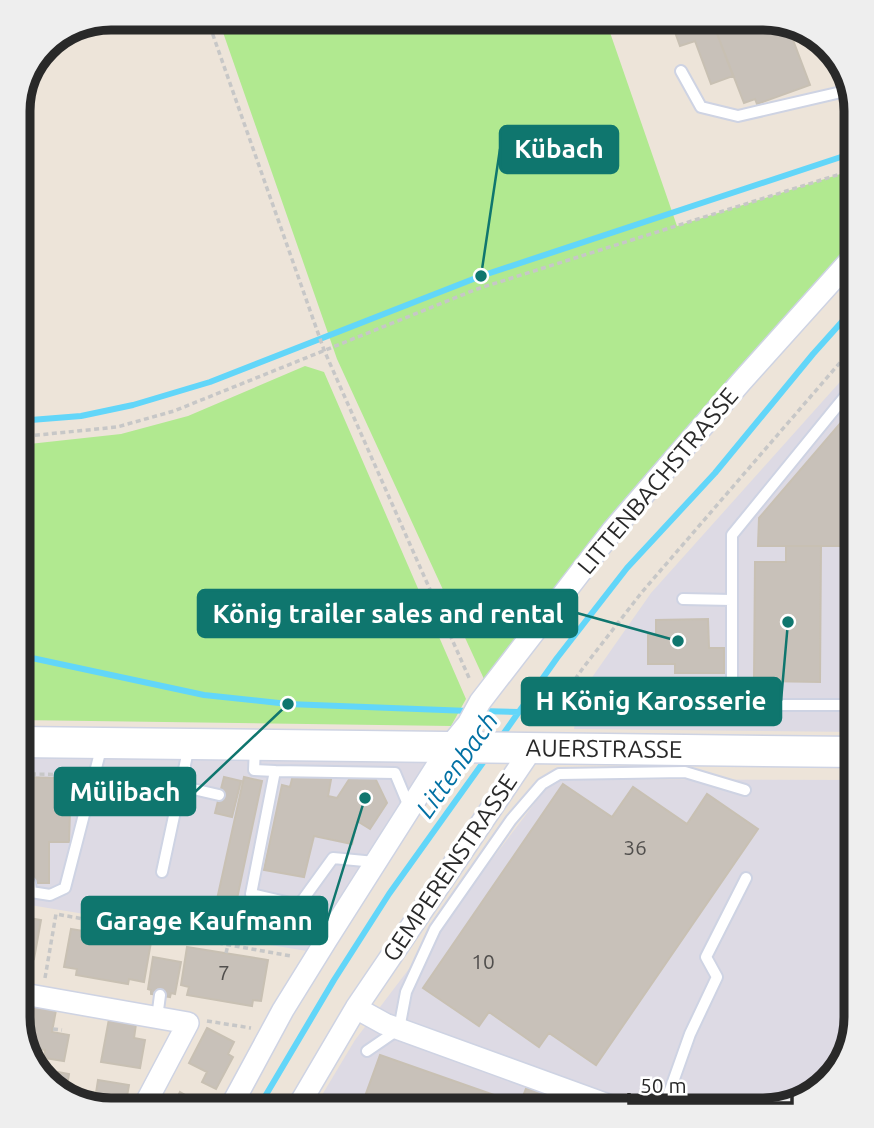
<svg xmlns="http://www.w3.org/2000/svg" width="874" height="1128" viewBox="0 0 874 1128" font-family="Ubuntu,sans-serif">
	<rect width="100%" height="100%" fill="#ede4d9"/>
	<!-- industrial -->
	<path fill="#dddae4" d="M856 364V732L574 729 579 696 651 593Z
		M18 742 449 747 319 953 18 903Z
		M553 779 856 780V1017L844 1063 815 1095 763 1110H313L355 1040Z"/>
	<!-- green -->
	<path fill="#b1e990" d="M218 18H605L677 226 856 169V242L712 398 484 679 337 359Z
		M305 366 324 372 466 699 451 726 18 720V516L25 515 20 445 121 434 188 416Z"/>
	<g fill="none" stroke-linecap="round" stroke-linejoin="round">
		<!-- stream -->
		<path stroke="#62d6f9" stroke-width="6" d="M18 421 81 416 133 405 210 382 481 276 856 152
			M18 655 204 695 288 704 469 711
			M480 711 519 712
			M499 740 557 658 627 568 715 473 813 354 856 306
			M257 1110 334 980 389 894 487 757"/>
	</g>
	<!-- building -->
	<path fill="#c8c1b9" stroke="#c8c0b3" stroke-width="2" d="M670 18H711L733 76 711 84 695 41 680 46Z
		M711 18H769L801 28 790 32 810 85 757 104 755 99 744 103Z
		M856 405V546H758L759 518Z
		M786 546H821L820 682 754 681 755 562H786Z
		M708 619 709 648H724V673H675V664H648V635H656V620Z
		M295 767 332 774 328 796 337 798 350 778H375L387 803 370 829 357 821 352 844 314 836 304 877 264 870 282 785 290 787Z
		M18 777 59 778V810H70L69 842H49V883H18Z
		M224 777 241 781 232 817 215 813Z
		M244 777 262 781 231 927 212 922Z
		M563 784 612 817 633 787 687 824 707 794 758 829 596 1065 549 1033 539 1047 489 1012 479 1026 423 988Z
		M18 916 41 920 34 959 23 957 22 964 18 963Z
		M71 929 151 942 144 982 129 979 128 984 76 975 77 969 64 967Z
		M187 947 268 960 261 1001 253 1000 252 1006 187 995 189 987 181 985Z
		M153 957 181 962 175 994 171 993 170 997 151 994V990L148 989Z
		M25 1004 56 1010 52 1032 69 1035 64 1061 44 1058 45 1050 27 1047 18 1017V1007L24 1008Z
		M109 1019 136 1024 134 1038 145 1040 140 1068 101 1062Z
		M207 1028 234 1042 228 1054 233 1057 216 1089 202 1082 207 1072 189 1063Z
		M380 1055 520 1104 527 1086 596 1110H360Z
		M47 1070 69 1074 65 1098 43 1078H46Z
		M98 1080 129 1085 125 1107 119 1106V1110H105L89 1106 92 1092 96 1093Z
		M180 1092 207 1107 206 1110H159L164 1101 173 1106Z"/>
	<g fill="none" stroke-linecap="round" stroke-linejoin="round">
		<defs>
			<path id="lane" d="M681 71 701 107 738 116 850 90
				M683 599 732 600
				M848 705 849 556
				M255 747 254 770 275 771 251 894 299 905 333 858 375 862
				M848 749V705H732V535L856 383
				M275 771 395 773 410 809
				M180 786 219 795
				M162 872 189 746
				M30 883 31 892 50 895 65 888 102 745
				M299 905 327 939
				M157 1018 160 995
				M367 1051 399 1029 406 992 435 929 511 820 542 784 559 774 685 772 745 790
				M663 1110 690 1034 717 977 706 957 746 878"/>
			<path id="street" d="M18 993 188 1023 142 1110
				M356 1008 385 1024 622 1110
				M229 1110 283 1010 327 939 449 747 468 724 480 702 613 530 741 382 856 254
				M296 1110 356 1008 533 747"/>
			<g id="secondary">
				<path id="s1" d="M18 742 856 752"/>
			</g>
		</defs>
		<!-- lane casing -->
		<use href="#lane" stroke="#ced3e3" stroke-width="14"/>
		<!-- street casing -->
		<use href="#street" stroke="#ced3e3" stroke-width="24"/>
		<!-- secondary casing -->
		<use href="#secondary" stroke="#ced3e3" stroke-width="33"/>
		<!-- path -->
		<path stroke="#c7c7c7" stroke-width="3.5" stroke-dasharray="5 3.5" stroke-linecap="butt" d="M207 18 324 350 470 680
			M18 437 117 427 174 411 477 289 856 169
			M548 722 550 715 583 668 642 592 856 344
			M34 777V774L78 775
			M18 907 26 908
			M106 934 108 923
			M226 953 228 945
			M45 978 56 914 291 956
			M207 1021 251 1028
			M53 1029 62 1030"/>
		<!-- lane -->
		<use href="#lane" stroke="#fff" stroke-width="10"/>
		<!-- street -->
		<use href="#street" stroke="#fff" stroke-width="21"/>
		<!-- secondary -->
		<use href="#secondary" stroke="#fff" stroke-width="30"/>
	</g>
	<g text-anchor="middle" stroke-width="7" stroke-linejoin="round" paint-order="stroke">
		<!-- number labels -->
		<g font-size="21" fill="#514f4d">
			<text x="635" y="855">36</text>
			<text x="483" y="969">10</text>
			<text x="224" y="980">7</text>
		</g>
		<!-- street labels -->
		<g font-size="24" fill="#292929" stroke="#fff">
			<text transform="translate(658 481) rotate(-50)" y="8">LITTENBACHSTRASSE</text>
			<text dy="8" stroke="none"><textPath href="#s1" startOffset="586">AUERSTRASSE</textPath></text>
			<text transform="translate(450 868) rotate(-56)" y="8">GEMPERENSTRASSE</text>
		</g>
		<!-- water labels -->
		<g font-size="26" font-style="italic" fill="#0271a4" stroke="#fff">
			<text transform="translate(457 765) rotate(-55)" y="9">Littenbach</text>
		</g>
	</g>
	<!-- crop -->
	<path d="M0 0H874V1128H0ZM111 30H763A81 81 0 0 1 844 111V1017A81 81 0 0 1 763 1098H111A81 81 0 0 1 30 1017V111A81 81 0 0 1 111 30Z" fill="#eee" fill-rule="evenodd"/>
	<path fill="none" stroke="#292929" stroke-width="9" d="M111 30H763A81 81 0 0 1 844 111V1017A81 81 0 0 1 763 1098H111A81 81 0 0 1 30 1017V111A81 81 0 0 1 111 30Z"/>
	<!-- callouts -->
	<path fill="none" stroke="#0f766e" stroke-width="2.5" d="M481 276L500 149M678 641L577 613M788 622L781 701M288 704L195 792M365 798L327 921"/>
	<g fill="#0f766e" stroke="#fff" stroke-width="2.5">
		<circle cx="481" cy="276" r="7"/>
		<circle cx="678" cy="641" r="7"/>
		<circle cx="788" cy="622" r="7"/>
		<circle cx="288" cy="704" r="7"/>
		<circle cx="365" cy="798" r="7"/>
	</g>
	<g fill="#0f766e" stroke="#0f766e" stroke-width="2.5">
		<rect x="500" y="126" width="118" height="47" rx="7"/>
		<rect x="198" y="590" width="379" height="47" rx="7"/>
		<rect x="522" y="678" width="259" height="47" rx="7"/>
		<rect x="55" y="768" width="140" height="47" rx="7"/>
		<rect x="82" y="897" width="245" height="47" rx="7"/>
	</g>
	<g font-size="26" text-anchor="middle" font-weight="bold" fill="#fff">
		<text x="559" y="158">Kübach</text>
		<text x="388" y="623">König trailer sales and rental</text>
		<text x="651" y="710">H König Karosserie</text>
		<text x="125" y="801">Mülibach</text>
		<text x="204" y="930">Garage Kaufmann</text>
	</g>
	<!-- scale -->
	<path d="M629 1093v10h163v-10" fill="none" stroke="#292929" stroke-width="3.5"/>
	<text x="640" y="1093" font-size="21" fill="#292929" stroke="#ffffff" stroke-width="5" paint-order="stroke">50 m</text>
</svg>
